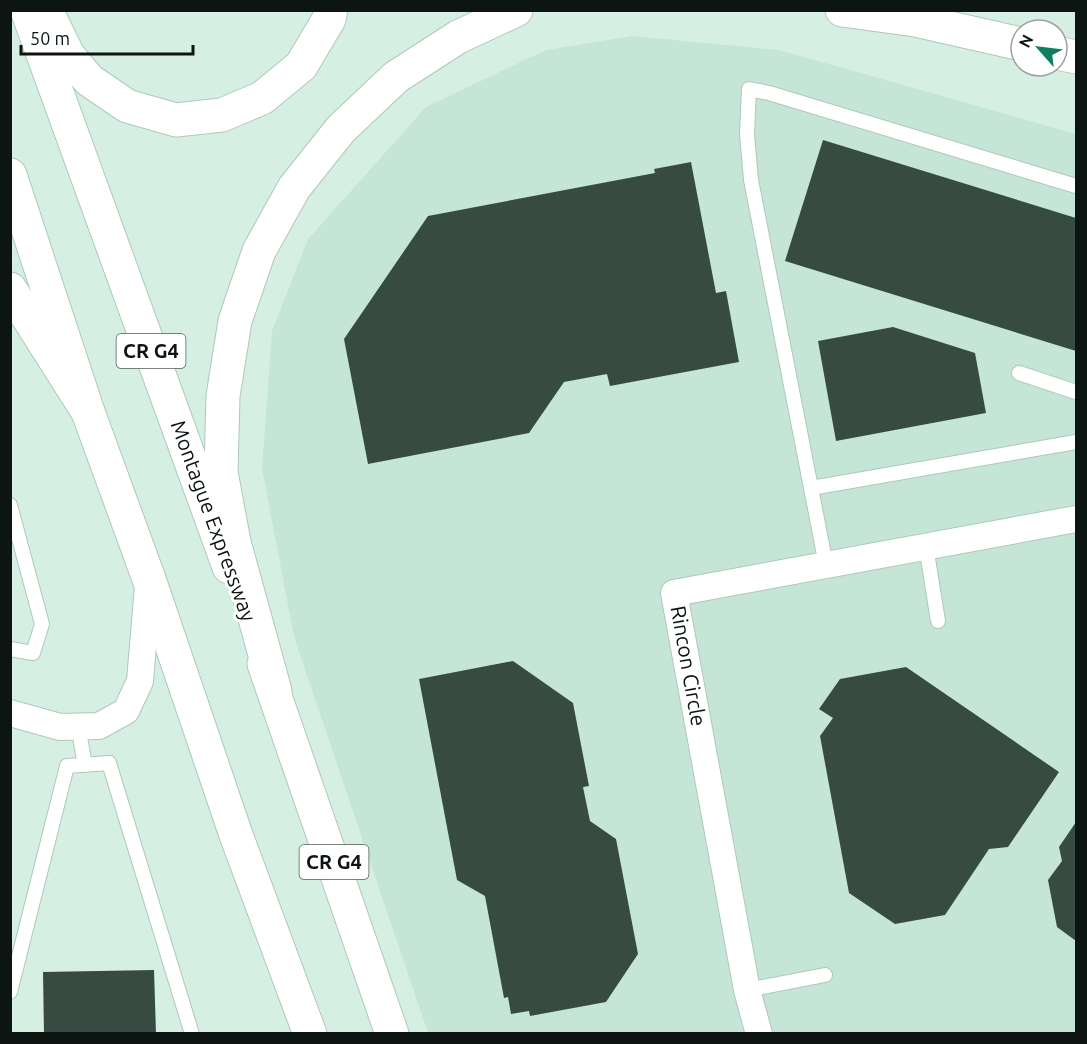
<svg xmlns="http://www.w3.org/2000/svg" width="1087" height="1044" viewBox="0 0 1087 1044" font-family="Ubuntu,sans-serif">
	<rect width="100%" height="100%" fill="#d6efe3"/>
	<!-- built -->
	<path fill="#c5e6d6" d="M632 36 779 50 1076 134V1033H428L294 637 262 468 272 331 308 239 426 107 546 50Z"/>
	<!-- building -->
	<path fill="#374b42" d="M823 140 1076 218V351L785 261Z
		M691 162 716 293 726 291 739 362 610 386 607 374 564 382 529 433 368 464 344 339 428 216 655 173 654 169Z
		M893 327 975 353 986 413 836 441 818 341Z
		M513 661 573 703 589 786 583 787 590 821 616 839 638 954 606 1002 530 1016 529 1011 511 1014 508 997 504 998 485 896 457 880 419 679Z
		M906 667 1059 772 1008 847 989 849 945 915 895 924 849 893 820 736 833 718 819 709 840 679Z
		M1076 822V941L1057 927 1048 880 1062 861 1059 847Z
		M154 970 156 1034H44L43 972Z"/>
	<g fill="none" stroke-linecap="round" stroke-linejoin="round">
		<defs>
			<path id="service" d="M1019 373 1076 392
				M811 488 1076 442
				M10 505 42 624 33 653 10 649
				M926 546 938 621
				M826 565 751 180 747 134 749 89 769 93 1076 186
				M78 726 85 765
				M747 990 825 975
				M10 992 67 766 109 763 192 1034"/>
			<path id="minor" d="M10 713 60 727 99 726 126 711 140 681 148 586
				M759 1034 747 990 674 593 1076 519"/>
			<path id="trunk" d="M27 10 229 567
				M10 175 88 412 149 579 236 835 310 1034
				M264 664 392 1034"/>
			<path id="motorway" d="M46 10 68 55 89 80 127 106 176 120 222 115 262 98 301 66 329 19 331 10
				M842 10 915 20 1021 44
				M1057 53 1076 57
				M10 289 88 412
				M275 691 234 542 221 472 223 396 235 321 259 251 294 188 341 129 396 77 458 37 516 10"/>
		</defs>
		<!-- service casing -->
		<use href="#service" stroke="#b0c7bc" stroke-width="16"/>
		<!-- minor casing -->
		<use href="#minor" stroke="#b0c7bc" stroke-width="28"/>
		<!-- trunk casing -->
		<use href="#trunk" stroke="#b0c7bc" stroke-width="35"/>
		<!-- motorway casing -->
		<use href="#motorway" stroke="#b0c7bc" stroke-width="35"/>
		<!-- service -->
		<use href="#service" stroke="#fff" stroke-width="14"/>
		<!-- minor -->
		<use href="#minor" stroke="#fff" stroke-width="26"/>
		<!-- trunk -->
		<use href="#trunk" stroke="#fff" stroke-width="33"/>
		<!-- motorway -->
		<use href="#motorway" stroke="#fff" stroke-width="33"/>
	</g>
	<g text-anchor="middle" stroke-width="6" stroke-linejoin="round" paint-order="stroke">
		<!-- shield labels -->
		<g fill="#fff" stroke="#555b58" stroke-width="1.5">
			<rect x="116.5" y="334" width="69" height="34" rx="4.5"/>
			<rect x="299.5" y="845" width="69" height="34" rx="4.5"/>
		</g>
		<g font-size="20" font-weight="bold" fill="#0c1511">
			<text x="151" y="358">CR G4</text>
			<text x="334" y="869">CR G4</text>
		</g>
		<!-- street labels -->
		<g font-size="21" fill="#0c1511" stroke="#fff">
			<text transform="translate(213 521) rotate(70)" y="7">Montague Expressway</text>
			<text transform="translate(688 666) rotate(80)" y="7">Rincon Circle</text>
		</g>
	</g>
	<!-- border -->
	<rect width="1087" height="1044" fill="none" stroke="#0c1511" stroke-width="24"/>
	<!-- north arrow -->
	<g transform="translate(1039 48) rotate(298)"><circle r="28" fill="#ffffff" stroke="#9ea1a0" stroke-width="1.5"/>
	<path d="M0-4.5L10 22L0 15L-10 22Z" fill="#0d805d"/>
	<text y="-9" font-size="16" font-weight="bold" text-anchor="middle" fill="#0c1511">N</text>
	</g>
	<!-- scale -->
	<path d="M21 45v9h172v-9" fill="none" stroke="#0c1511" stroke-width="3"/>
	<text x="30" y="45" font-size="18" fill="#0c1511" stroke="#ffffff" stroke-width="4.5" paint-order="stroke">50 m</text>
</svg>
